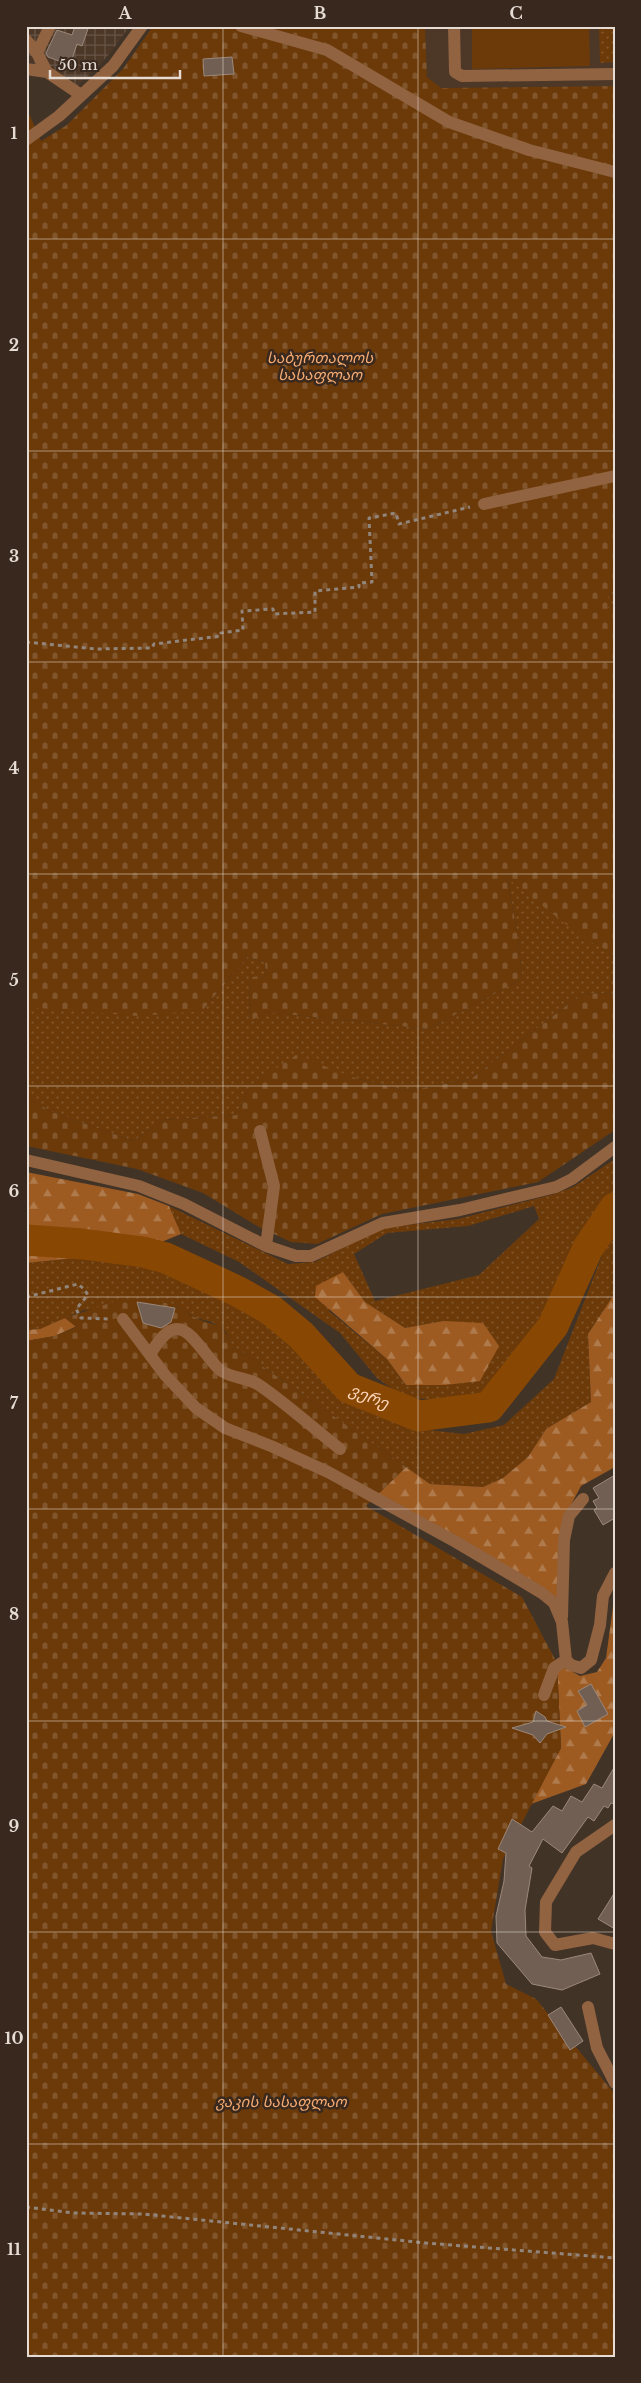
<svg xmlns="http://www.w3.org/2000/svg" width="641" height="2383" viewBox="0 0 641 2383" font-family="'Libre Baskerville','Noto Sans Georgian',serif">
	<defs>
		<pattern id="industrial-grid" width="8" height="8" patternUnits="userSpaceOnUse" patternTransform="scale(1.25)"><rect width="8" height="8" fill="#4d3828"/><path d="M0 4h8M4 0v8" fill="none" stroke="#675446"/></pattern>
		<pattern id="grass-dots" width="8" height="8" patternUnits="userSpaceOnUse" patternTransform="scale(1.25)"><rect width="8" height="8" fill="#6c3a09"/><path d="M2 2h.1M6 6h.1" fill="none" stroke="#81562c" stroke-width="1.8" stroke-linecap="round"/></pattern>
		<pattern id="forest-firs" width="22" height="20" patternUnits="userSpaceOnUse" patternTransform="scale(1.25)"><rect width="22" height="20" fill="#9d5b22"/><path d="M5 1l3.5 6h-7zM16 11l3.5 6h-7z" fill="#af7a4c"/></pattern>
		<pattern id="cemetery-stones" width="16" height="16" patternUnits="userSpaceOnUse" patternTransform="scale(1.25)"><rect width="16" height="16" fill="#6c3a09"/><path d="M2 7V4a2 2 0 0 1 4 0v3zM10 15v-3a2 2 0 0 1 4 0v3z" fill="#81562c"/></pattern>
	</defs>
	<rect width="100%" height="100%" fill="#423327"/>
	<!-- built -->
	<path fill="#4d3828" d="M425 26H615V86L441 88 427 77Z"/>
	<!-- industrial -->
	<path fill="url(#industrial-grid)" d="M26 26H130L107 57 71 92 26 61Z"/>
	<!-- grass -->
	<path fill="url(#grass-dots)" fill-rule="evenodd" d="M599 26H615V62L600 63Z
		M615 591V608H608V594Z
		M507 877 586 939 615 954V994L583 993 471 1079 406 1091 355 1078 248 1088 237 1115 163 1120 133 1141 50 1111 26 1097V1007L202 1011 247 957 265 962 266 976 250 978 249 1021 266 1012 428 1029 522 979 518 937Z
		M615 1159V1192L601 1204 592 1219 549 1317 514 1368 482 1399 444 1401 404 1397 377 1378 340 1333 239 1262 181 1234 169 1206 288 1264 315 1262 382 1228 458 1219 554 1194 573 1187ZM534 1206 539 1219 479 1275 375 1301 354 1254 387 1233 468 1226ZM343 1272 365 1302 405 1328 443 1321 445 1385H406L387 1359 329 1311Z
		M615 1234V1293L588 1334 591 1402 546 1429 528 1457 503 1478 483 1487 430 1484 232 1345 226 1332 212 1322 196 1318 176 1306 84 1310 40 1329 26 1330V1263L76 1258 156 1265 228 1299 295 1342 340 1393 411 1428 464 1434 504 1425 554 1379 605 1248Z"/>
	<!-- forest -->
	<path fill="url(#forest-firs)" d="M26 1172 138 1194 169 1206 181 1234 115 1261 76 1258 26 1263Z
		M343 1272 365 1302 405 1328 443 1321 483 1323 499 1346 480 1381 445 1385H406L387 1359 315 1297 316 1286Z
		M615 1293V1467L581 1486 564 1518 561 1605 375 1497 406 1467 430 1484 483 1487 503 1478 528 1457 546 1429 591 1402 588 1334Z
		M65 1318 77 1326 55 1336 26 1341V1330L40 1329Z
		M615 1592V1732L586 1784 531 1804 561 1748 557 1663 580 1676 597 1672 606 1658Z"/>
	<!-- cemetery -->
	<path fill="url(#cemetery-stones)" d="M153 26H425L427 77 441 88 615 86V591L608 594V608H615V954L586 940 507 878 518 937 522 979 428 1029 266 1012 249 1022 250 977 266 976 265 962 247 957 202 1011 138 1016 26 1007V107L41 141 67 125 123 69Z
		M583 993 615 994V1130L538 1182 382 1214 317 1244 291 1242 259 1227 203 1193 137 1169 26 1146V1097L50 1111 133 1141 163 1120 237 1115 248 1088 296 1055 355 1078 406 1091 471 1079Z
		M119 1300C137 1300 159 1298 177 1307 183 1309 188 1314 194 1317 215 1328 220 1318 232 1345L406 1467 366 1506 522 1597 557 1663 561 1748 503 1859 491 1931 506 1984 536 1999 615 2094V2357H26V1341L55 1336 76 1327 65 1318Z"/>
	<!-- pitch -->
	<path fill="#6c3a09" d="M472 26H589L590 66 472 69Z"/>
	<g fill="none" stroke-linecap="round" stroke-linejoin="round">
		<!-- river -->
		<path stroke="#884804" stroke-width="31" id="s1" d="M26 1240 83 1244 143 1252 166 1258 237 1291 271 1310 301 1335 349 1388 419 1416 489 1407 553 1326 588 1248 615 1208"/>
	</g>
	<!-- building -->
	<path fill="#705f52" stroke="#9b887b" d="M75 26H89L82 46 77 44 70 65 48 57 46 53 57 30 72 35Z
		M232 57 234 74 204 76 203 59Z
		M137 1302 175 1308 171 1322 161 1328 143 1323Z
		M615 1475V1518L603 1525 594 1510 597 1508 593 1501 599 1498 593 1488Z
		M591 1684 608 1714 585 1727 577 1711 587 1705 578 1691Z
		M536 1711 545 1717 547 1721 566 1727 547 1734 540 1743 533 1735 512 1728 533 1722Z
		M615 1766V1804L611 1803 608 1808 604 1806 594 1821 588 1817 562 1853 543 1839 529 1866 532 1868 525 1910 526 1936 542 1957 561 1960 591 1953 600 1974 562 1990 532 1984 497 1943 496 1916 504 1881 506 1853 498 1849 512 1819 532 1832 553 1806 562 1811 571 1796 582 1802 594 1784 602 1788Z
		M615 1892V1929L598 1919Z
		M561 2007 583 2041 570 2050 548 2015Z"/>
	<g fill="none" stroke-linecap="round" stroke-linejoin="round">
		<!-- path -->
		<path stroke="#92857b" stroke-width="3" stroke-dasharray="4 4" stroke-linecap="butt" d="M26 642 96 649 152 648 154 644 221 636V633L243 630 242 611 273 609 274 614 315 612V591L359 587V583L372 582 369 518 396 513 399 524 470 507
			M26 1297 78 1284 84 1289 88 1295 76 1309 81 1318 110 1319
			M26 2207 73 2213 143 2214 426 2243 615 2258"/>
		<!-- minor -->
		<path stroke="#916341" stroke-width="12" d="M241 26 327 50 449 122 529 150 615 172
			M454 26 455 72 462 76 615 74
			M26 40 37 53 47 72 81 95
			M37 53 50 26
			M26 69 47 72
			M26 140 59 116 113 66 142 26
			M484 504 615 476
			M260 1131 274 1186 266 1246
			M26 1160 139 1186 184 1204 266 1246 296 1256H311L383 1223 460 1210 556 1187 572 1179 615 1147
			M123 1319 165 1375 196 1408 225 1428 271 1446 328 1472 456 1542 542 1593 554 1603 562 1622 566 1660 571 1665 581 1668 591 1660 600 1625 603 1596 615 1573
			M150 1354C156 1346 165 1329 177 1329 192 1329 208 1360 220 1370 232 1379 248 1377 259 1385 287 1404 313 1428 340 1449
			M562 1617 564 1540 569 1516 583 1499
			M544 1695 554 1668 566 1660
			M615 1825 576 1852 546 1902 545 1932 555 1945 593 1938 615 1944
			M588 2007 597 2048 615 2083"/>
	</g>
	<!-- grid -->
	<path fill="none" stroke="#e6dcd4" stroke-width="1" stroke-opacity="0.55" d="M223 26V2357M418 26V2357M26 239H615M26 451H615M26 662H615M26 874H615M26 1086H615M26 1297H615M26 1509H615M26 1721H615M26 1932H615M26 2144H615"/>
	<g text-anchor="middle" stroke-width="5" stroke-linejoin="round" paint-order="stroke">
		<!-- park labels -->
		<g font-size="15" font-style="italic" fill="#f5ab73" stroke="#38281d">
			<text x="320" y="363">საბურთალოს<tspan x="320" dy="17">სასაფლაო</tspan></text>
			<text x="281" y="2107">ვაკის სასაფლაო</text>
		</g>
		<!-- water labels -->
		<g font-size="16" font-style="italic" fill="#fdd6bb" stroke="#38281d">
			<text dy="6" stroke="none"><textPath href="#s1" startOffset="391">ვერე</textPath></text>
		</g>
	</g>
	<!-- border -->
	<rect width="641" height="2383" fill="none" stroke="#38281d" stroke-width="55"/>
	<!-- scale -->
	<path d="M50 70v8h130v-8" fill="none" stroke="#e6dcd4" stroke-width="2.5"/>
	<text x="58" y="70" font-size="15" fill="#e6dcd4" stroke="#38281d" stroke-width="4" paint-order="stroke">50 m</text>
	<rect x="28" y="28" width="586" height="2328" fill="none" stroke="#e6dcd4" stroke-width="2"/>
	<g font-size="16" text-anchor="middle" font-weight="bold" fill="#e6dcd4">
		<text x="125" y="19">A</text>
		<text x="320" y="19">B</text>
		<text x="516" y="19">C</text>
		<text x="14" y="139">1</text>
		<text x="14" y="351">2</text>
		<text x="14" y="562">3</text>
		<text x="14" y="774">4</text>
		<text x="14" y="986">5</text>
		<text x="14" y="1197">6</text>
		<text x="14" y="1409">7</text>
		<text x="14" y="1620">8</text>
		<text x="14" y="1832">9</text>
		<text x="14" y="2044">10</text>
		<text x="14" y="2255">11</text>
	</g>
</svg>
